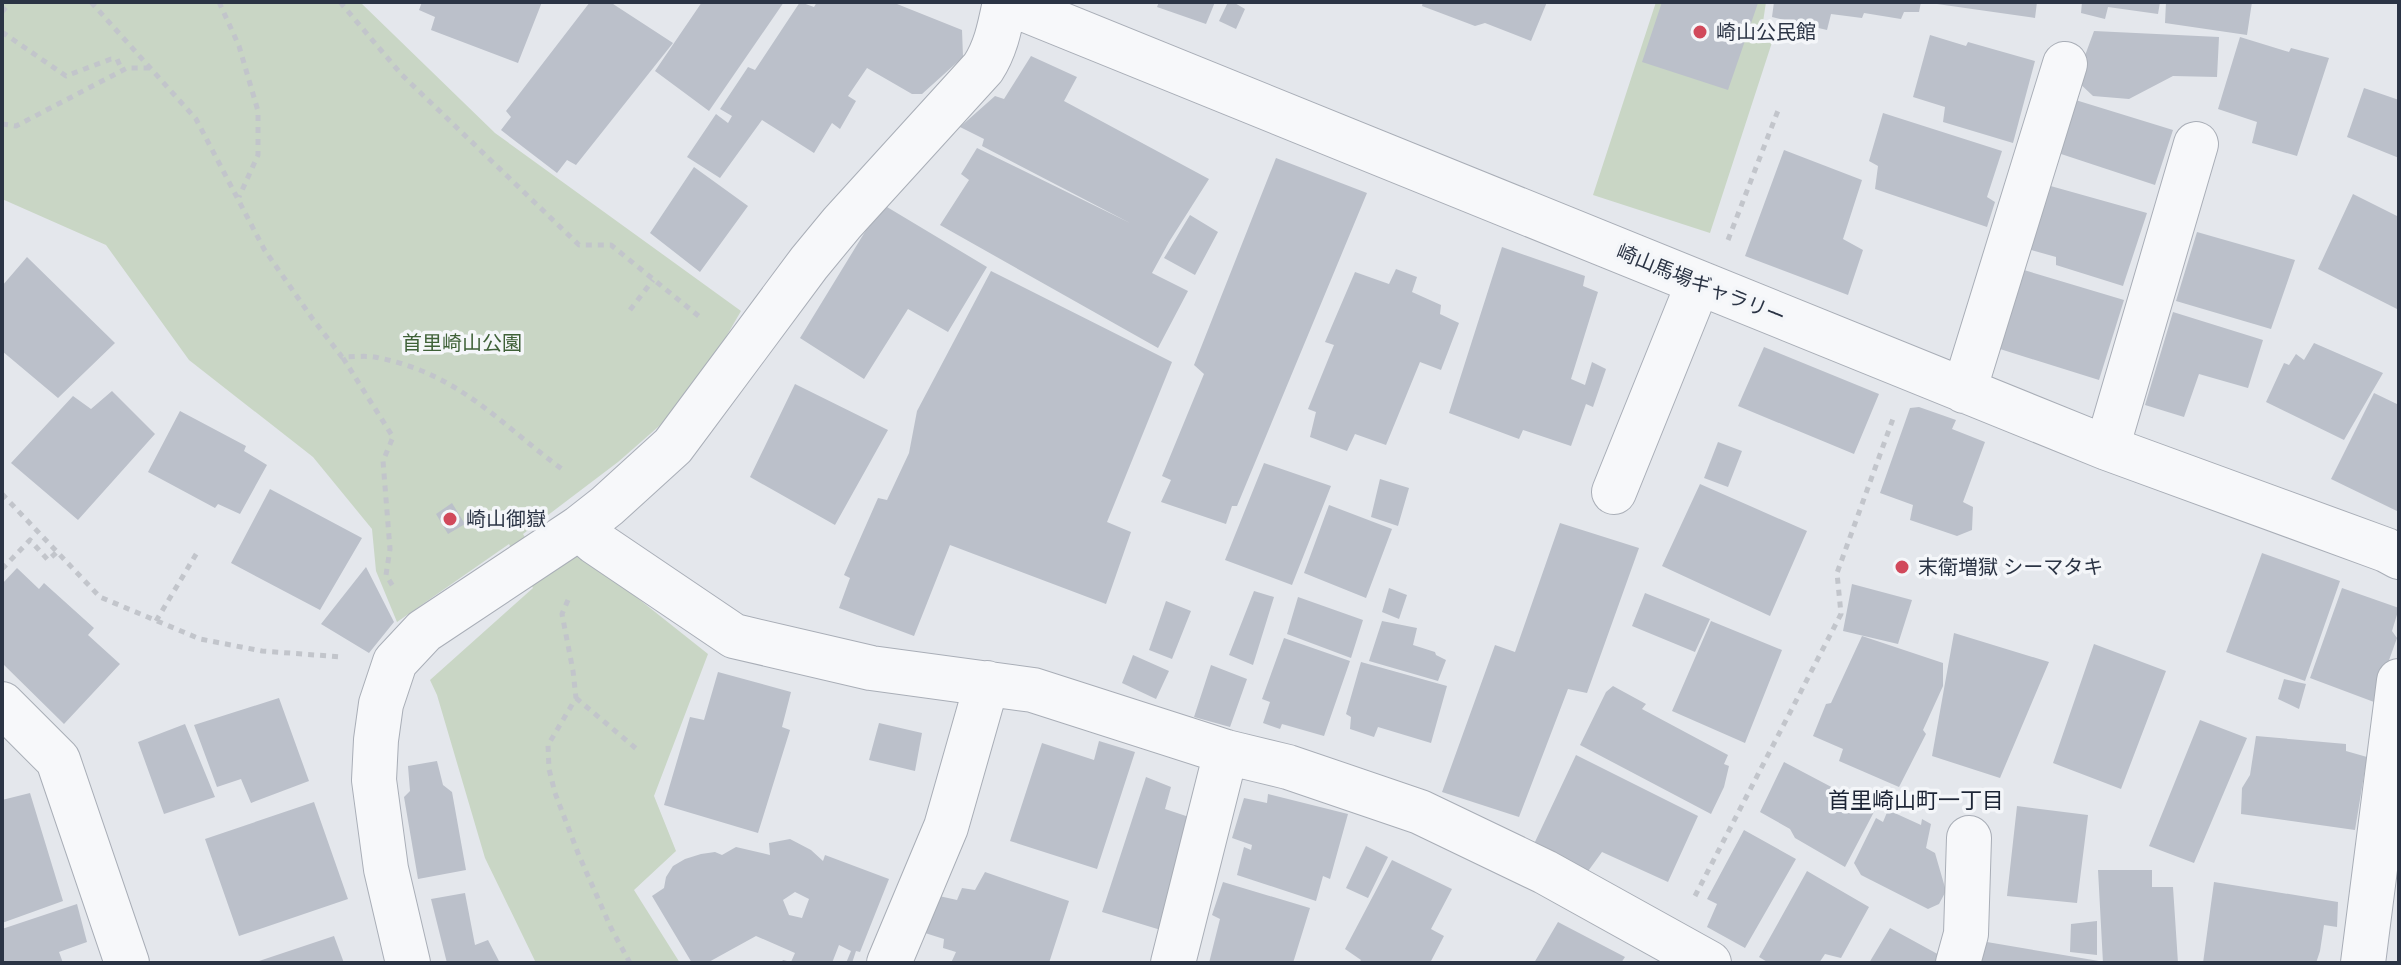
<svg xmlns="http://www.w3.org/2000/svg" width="2401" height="965" viewBox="0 0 2401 965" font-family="'PT Sans','Noto Sans JP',sans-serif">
	<rect width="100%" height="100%" fill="#e4e7ec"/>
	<!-- green -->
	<path fill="#c9d6c5" d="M2 2H360L495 133 741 311 690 399 618 462 523 534 548 575 577 550 708 654 654 796 676 851 634 890 680 963H536L485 858 437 695 430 680 533 588 509 544 397 622 376 571 372 529 313 457 189 360 106 245 2 199Z
		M1656 2H1766L1763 22 1777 27 1710 233 1593 195Z"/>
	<!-- building -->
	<path fill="#bbc0ca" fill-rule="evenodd" d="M422 2H542L518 63 431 30 435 17 419 10Z
		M590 2H610L673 43 576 165 567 160 557 173 501 130 511 117 506 111Z
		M702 2H784L709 111 655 71Z
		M800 2 814 7 817 2H892L962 30 963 57 922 94H912L867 68 848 96 856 101 840 129 832 123 814 153 762 120 720 178 687 157 716 114 728 123 732 116 720 109 748 67 755 70Z
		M1159 2H1215L1206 24 1157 7Z
		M1228 2H1233L1245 9 1236 29 1219 21Z
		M1423 2H1547L1531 41 1485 23 1475 26 1422 6Z
		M1662 2 1758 3 1728 90 1642 62Z
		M1774 2H1921L1919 12H1904L1901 19 1864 13 1862 18 1831 14 1827 30 1772 17Z
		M1938 2H2037L2035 18 1937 4Z
		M2082 2H2160L2158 14 2108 7 2105 19 2081 13Z
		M2166 2H2252L2247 35 2165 23Z
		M2094 31 2219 37 2217 77 2173 76 2129 99 2093 96 2076 80Z
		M1930 35 1966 46 1968 42 2035 61 2013 143 1943 122 1945 107 1913 97Z
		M2240 37 2289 52 2291 48 2329 58 2297 156 2252 143 2257 122 2218 109Z
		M1031 56 1077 77 1064 101 1209 179 1169 242 1152 273 1188 291 1158 348 940 225 969 180 961 174 977 148 1130 223 982 146 984 139 960 127 995 96 1004 99Z
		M2364 88 2399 100V158L2347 137Z
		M2069 98 2173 130 2155 185 2055 152Z
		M1883 113 2002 151 1987 197 1995 202 1987 227 1875 189 1878 166 1869 161Z
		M1784 150 1862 180 1843 239 1863 250 1848 295 1745 256Z
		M1276 158 1367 193 1237 506H1232L1226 524 1161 502 1171 480 1162 476 1204 374 1194 365Z
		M694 167 748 206 700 272 650 233Z
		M2047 185 2147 213 2123 286 2056 265V257L2028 249Z
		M2353 194 2399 217V310L2318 269Z
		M882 204 987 267 948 332 908 309 864 379 800 338Z
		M1190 215 1218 232 1195 275 1164 258Z
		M2197 232 2295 260 2271 329 2176 301Z
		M1502 247 1585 276 1583 286 1598 292 1571 379 1585 385 1592 362 1606 369 1593 407 1586 404 1571 446 1523 430 1519 439 1449 413Z
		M27 257 115 343 58 398 2 351V286Z
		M1396 269 1417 277 1412 292 1441 305 1440 314 1459 323 1441 370 1420 362 1386 445 1355 434 1347 451 1310 437 1316 412 1308 409 1334 345 1325 342 1355 272 1389 284Z
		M2024 270 2124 300 2099 380 2000 349Z
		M991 271 1172 362 1107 522 1131 532 1106 604 950 545 914 636 839 608 850 578 844 575 878 498 887 500 909 453 917 411Z
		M2173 312 2263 340 2248 388 2199 374 2184 417 2145 405Z
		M2314 343 2383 373 2344 440 2266 402 2284 363 2289 365 2296 354 2304 360Z
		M1764 347 1879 394 1854 454 1738 406Z
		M795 384 888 430 835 525 750 477Z
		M112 391 155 434 78 520 11 463 73 396 91 409Z
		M2374 393 2399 405V512L2331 479Z
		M1919 407 1956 420 1952 429 1985 442 1963 502 1973 507 1972 530 1957 536 1910 520 1913 505 1880 493 1910 408Z
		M180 411 246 446 244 451 267 465 240 514 218 504 215 508 148 472Z
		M1718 442 1742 451 1728 487 1704 478Z
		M1264 463 1331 486 1292 585 1225 560Z
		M1380 479 1409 488 1398 526 1371 517Z
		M1700 484 1807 531 1770 616 1662 566Z
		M270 489 362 538 320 610 231 563Z
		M452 503 465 524 448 534 436 514Z
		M1329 505 1392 529 1366 598 1304 573Z
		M1560 523 1639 548 1587 693 1568 689 1519 817 1442 792 1495 645 1515 652Z
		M2262 553 2340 581 2305 681 2226 652Z
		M366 567 394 622 369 653 321 624Z
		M17 568 39 589 44 583 94 628 88 635 120 664 64 724 2 663V584Z
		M1852 584 1912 600 1898 644 1843 631Z
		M1389 588 1407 595 1399 619 1382 612Z
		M2342 588 2399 608 2392 631 2397 638 2374 702 2310 678Z
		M1254 591 1274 597 1253 665 1229 655Z
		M1645 593 1710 619 1695 652 1632 626Z
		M1298 597 1363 620 1351 658 1287 634Z
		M1166 601 1191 611 1172 659 1149 650Z
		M1382 621 1417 628 1413 645 1435 652 1436 655 1446 660 1438 681 1369 661Z
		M1711 621 1782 650 1745 743 1672 711Z
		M1954 633 2049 662 2000 778 1932 756Z
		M1862 636 1943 663V686L1923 730 1926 734 1899 787 1839 761 1843 749 1813 736 1826 704 1831 703Z
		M1284 638 1350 661 1324 736 1282 724 1280 729 1263 723 1270 702 1262 699Z
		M2094 644 2166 671 2121 789 2053 763Z
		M1133 655 1169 671 1156 699 1122 683Z
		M1361 662 1447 686 1431 743 1378 727 1374 737 1350 729 1351 717 1346 714Z
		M1211 665 1247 679 1230 727 1194 717Z
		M718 672 791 692 782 727 790 730 758 833 664 805 690 717 704 720Z
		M2284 679 2306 684 2299 709 2278 699Z
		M1613 686 1646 704 1642 709 1728 755 1724 764 1729 766 1724 787 1711 814 1580 745 1606 692Z
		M279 698 309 781 251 803 241 779 217 787 194 725Z
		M2200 720 2247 738 2194 863 2149 846Z
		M879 723 922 733 915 771 869 760Z
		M185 724 215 797 164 814 138 742Z
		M2256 736 2346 744V751L2367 757 2355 830 2241 814 2242 788 2250 775Z
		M1099 741 1135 752 1097 869 1010 841 1042 743 1094 760Z
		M1576 755 1698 816 1668 882 1602 852 1586 874 1534 844Z
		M437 761 443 785 452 792 466 870 418 879 404 797 410 791 408 766Z
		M1784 762 1875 810 1845 867 1795 838 1790 829 1760 812Z
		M1146 777 1171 787 1165 809 1192 818 1164 931 1102 912Z
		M30 793 63 901 2 923V800Z
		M1268 794 1348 814 1330 879 1323 876 1316 901 1237 875 1244 847 1251 850 1252 845 1232 838 1244 798 1267 803Z
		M314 802 348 899 239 936 205 839Z
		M2017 806 2088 815 2077 903 2007 896Z
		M1888 810 1921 825 1922 819 1931 824 1926 848 1935 853 1946 891 1939 904 1928 909 1861 875 1854 863 1876 818 1883 822Z
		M1744 830 1796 859 1745 948 1707 927 1717 904 1707 899Z
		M790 839 811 850 823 861 825 855 889 879 860 952 856 951 852 963H846L851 951 839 945 832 963H781L783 960 791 962 795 953 756 936 707 963H692L652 896 664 888 666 877 673 866 685 859 701 854 715 852 722 855 736 847 770 855 769 843ZM795 892 809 899 802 918 789 915 783 900Z
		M1366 846 1388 857 1368 898 1346 888Z
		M1392 860 1452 889 1431 929 1444 936 1430 963H1359L1361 960 1345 949Z
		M2098 870H2152V887H2173L2178 963H2103Z
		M1807 871 1869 907 1841 958 1825 954 1819 963H1769L1759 957Z
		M985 872 1069 901 1049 963H951L956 952 943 948 944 939 925 933 939 896 957 900 962 888 975 890Z
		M1223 882 1310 908 1293 963H1209L1220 919 1212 915Z
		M2214 882 2338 902 2337 927 2324 925 2320 951 2316 963H2203Z
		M465 893 475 945 488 940 500 963H447L431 899Z
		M77 904 87 942 59 952 63 963H2V929Z
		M2097 921V955L2070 952 2071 924Z
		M1558 922 1625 957 1621 963H1534Z
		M1890 928 1943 957 1939 963H1869Z
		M334 936 344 963H256V962Z
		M1981 941 2099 961V963H1978Z"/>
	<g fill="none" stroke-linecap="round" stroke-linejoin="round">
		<defs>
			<path id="minor" d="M1006 2 2107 448 2386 550 2399 557
				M1964 391 2065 64
				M2107 448 2196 144
				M1614 492 1698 284
				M579 528 595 542 734 636 871 668 1033 690 1226 752 1288 767 1420 812 1545 872 1709 963
				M2 704 58 760 127 963
				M408 963 386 869 374 780 376 740 381 704 395 662 424 631 579 528 607 506 673 446 809 263 842 223 983 68C996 48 1000 26 1005 2
				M889 963 946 827 987 683
				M1173 963 1226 752
				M1958 963 1966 934 1969 838
				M2363 963 2399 681"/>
		</defs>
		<!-- minor casing -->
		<use href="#minor" stroke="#a9aeb7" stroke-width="46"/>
		<!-- path -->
		<path stroke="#c2c5cb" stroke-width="5" stroke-dasharray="6 6" stroke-linecap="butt" d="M91 2 196 119 264 249 312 318 342 357C354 357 368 355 379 358 461 374 503 427 566 472
			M219 2 239 46 258 111V155L239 197
			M340 2 402 75 579 245H611L701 318
			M2 12 10 2
			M2 32 66 76 111 59H117L122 70
			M2 124 16 126 127 68H149
			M1728 240 1779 108
			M630 310 653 280
			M343 358 393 437 383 461 390 549 386 575 394 588
			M2 494 100 597 200 639 262 651 342 657
			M2 569 30 540 48 560 58 551
			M568 600 562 614 573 671 576 698 548 745 549 769 555 793 578 853 611 928 630 963
			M156 621 198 551
			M576 698 639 751
			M1695 896 1841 614 1837 573 1894 416"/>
		<!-- minor -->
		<use href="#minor" stroke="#f7f8fa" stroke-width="44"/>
	</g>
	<!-- markers -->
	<g fill="#d1495b" stroke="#f4f6f9" stroke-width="3">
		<circle cx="1700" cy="32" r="8"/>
		<circle cx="450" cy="519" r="8"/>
		<circle cx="1902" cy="567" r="8"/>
	</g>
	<g text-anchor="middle" stroke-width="7" stroke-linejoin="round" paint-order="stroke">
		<!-- poi labels -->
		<g font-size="20" fill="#2b3445" stroke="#f4f6f9" text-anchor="start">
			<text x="1716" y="39">崎山公民館</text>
			<text x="466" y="526">崎山御嶽</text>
			<text x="1918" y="574">末衛増獄 シーマタキ</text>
		</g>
		<!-- street labels -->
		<g font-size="20" fill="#2b3445" stroke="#f4f6f9">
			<text transform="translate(1701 284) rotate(22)" y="7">崎山馬場ギャラリー</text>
		</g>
		<!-- park labels -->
		<g font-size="20" fill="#3f6138" stroke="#f4f6f9">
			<text x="462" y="350">首里崎山公園</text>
		</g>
		<!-- neighbourhood labels -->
		<g font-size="22" fill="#1d2536" stroke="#f4f6f9">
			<text x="1916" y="808">首里崎山町一丁目</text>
		</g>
	</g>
	<!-- border -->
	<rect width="2401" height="965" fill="none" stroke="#2b3445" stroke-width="8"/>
</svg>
